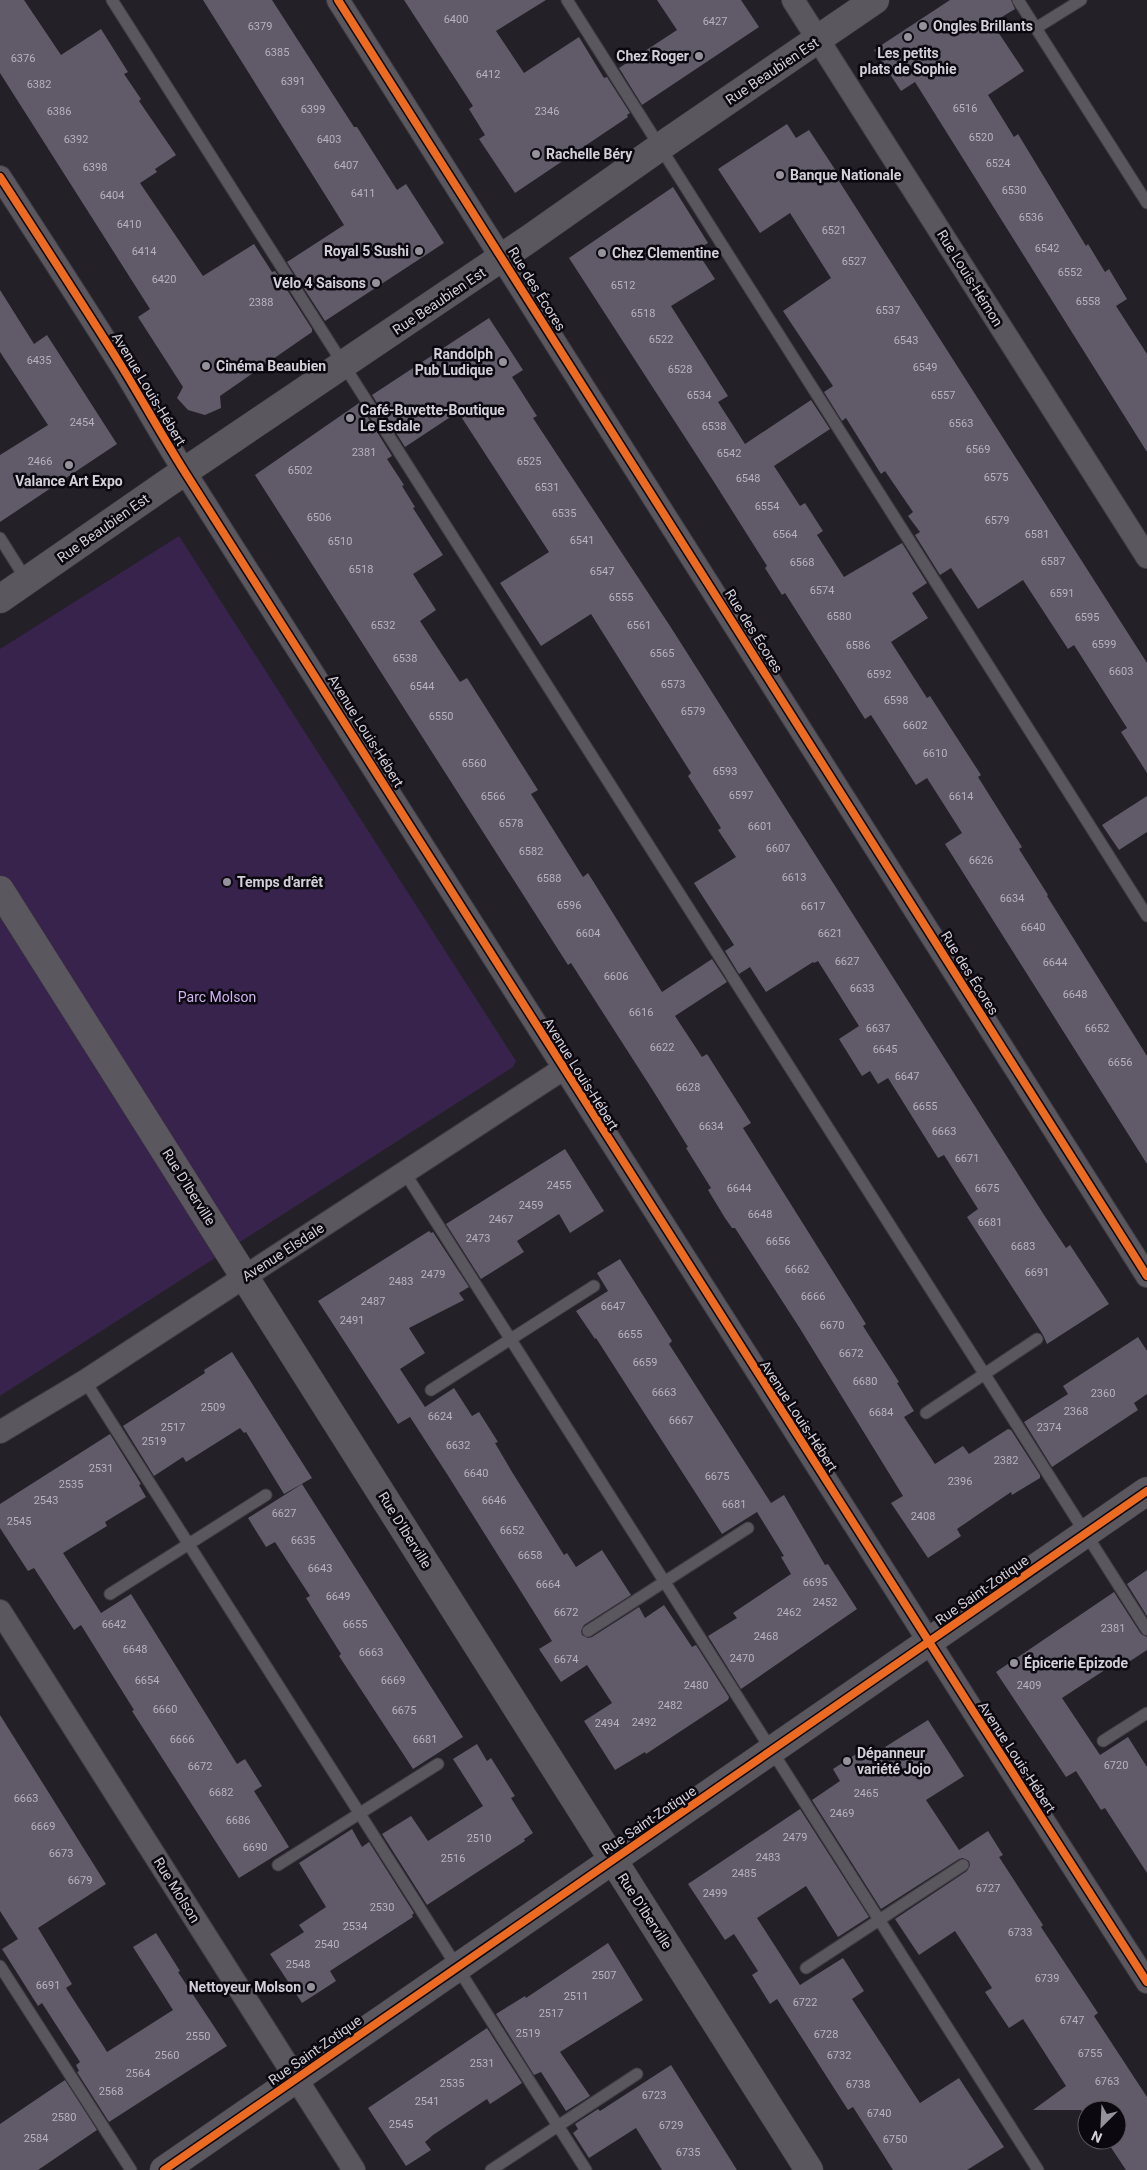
<svg xmlns="http://www.w3.org/2000/svg" width="1147" height="2170" viewBox="0 0 1147 2170" font-family="Roboto,sans-serif">
	<rect width="100%" height="100%" fill="#242028"/>
	<!-- green -->
	<path fill="#37234b" d="M179 536 516 1061 513 1067 0 1396V649Z"/>
	<!-- building -->
	<path fill="#615a68" d="M0 0H24L61 55 101 29 128 72 124 74 141 99 139 101 176 155 155 169 157 172 140 183 203 276 254 244 272 272 275 271 312 329V332L220 396 221 408 205 415 188 410 177 398 183 387 138 317 150 309 0 73Z
		M203 0H272L354 127H357L397 190 406 184 444 243 325 321 287 262 344 225Z
		M404 0H546L496 31 524 73 579 37 604 78 607 77 630 113 627 115 628 117 515 193 479 139 485 135 469 109 473 106Z
		M657 0H741L759 27 642 105 619 68 677 30Z
		M950 0H1011L1015 9 992 23 1024 71 988 95 1014 137 1018 134 1086 246 1088 244 1105 272 1109 269 1127 299 1116 306 1147 354V452L915 82 901 91 874 50Z
		M787 124 796 138 809 130 842 180 839 181 869 228 1147 663V773L1121 732 1127 728 1074 645 1068 649 1023 580 978 609 951 568 940 575 915 535 920 532 908 516 913 512 885 471 881 474 846 418 842 421 824 392 833 386 783 311 831 278 790 213 760 233 718 169Z
		M673 187 708 243 696 250 715 279 671 306 728 396 718 402 745 444 811 400 830 429 774 466 800 506 805 503 823 531 817 535 844 577 902 543 927 583 912 593 928 618 891 642 927 698 930 696 981 775 978 777 1022 847 1019 849 1048 895 1047 896 1147 1056V1164L945 844 962 833 927 778 916 785 871 715 865 719 785 593 782 595 765 568 767 566 714 482 569 258Z
		M0 290 34 344 47 335 117 444 0 522V455L48 425 0 352Z
		M489 318 523 370 512 377 537 416 533 418 670 626 1044 1215 1066 1248 1070 1245 1109 1304 1047 1344 1043 1335 967 1217 978 1209 944 1155 938 1158 888 1078 878 1084 870 1071 862 1076 839 1039 859 1026 818 961 814 963 813 962 766 992 750 967 739 974 725 951 734 945 694 883 736 857 718 830 721 828 688 776 691 773 591 614 541 646 500 583 549 552 458 412 405 447 372 395Z
		M359 403 392 456 387 459 404 485 402 486 415 507 413 508 443 555 413 574 436 610 420 621 460 682 467 678 538 790 531 794 583 877 588 873 662 992 712 959 727 982 675 1016 702 1057 707 1054 751 1123 743 1128 866 1324 863 1326 899 1382 897 1383 914 1411 904 1417 935 1464 963 1446 969 1454 1008 1429 1011 1430 1040 1475V1478L1012 1495 1011 1492 957 1529 961 1536 928 1558 891 1503 903 1496 799 1327 735 1228H732L725 1218 708 1190 711 1188 686 1148 688 1147 652 1089 571 963 568 965 255 475Z
		M1147 796V832L1119 850 1102 825Z
		M565 1149 604 1211 570 1233 559 1214 517 1241 524 1252 481 1279 446 1224Z
		M429 1231 431 1233 433 1232 469 1287 459 1293 464 1300 409 1328 425 1353 400 1369 425 1407 454 1388 472 1416 479 1412 498 1442 495 1443 512 1472 564 1555 567 1553 576 1567 602 1550 631 1595 584 1625 581 1631 582 1635 588 1638 592 1637 639 1607 645 1618 664 1605 692 1647 696 1645 729 1697 728 1700 646 1754 645 1752 615 1770 584 1721 612 1703 587 1665 561 1682 539 1649 552 1641 447 1474 410 1417 398 1424 318 1301Z
		M620 1259 672 1341 669 1344 771 1503 784 1495 825 1565 828 1564 857 1609 741 1689 708 1636 737 1618 733 1613 791 1574 781 1557 784 1556 757 1512 722 1534 596 1338 595 1339 576 1311 608 1291 597 1273Z
		M1138 1337 1147 1351V1394L1134 1403 1138 1410 1052 1467 1024 1422 1068 1394 1063 1386Z
		M232 1352 312 1478 284 1494 246 1432 244 1433 240 1428 186 1462 183 1457 154 1476 123 1426 205 1373 204 1370Z
		M110 1434 141 1484 139 1485 146 1497 105 1522 107 1526 63 1553 101 1613 131 1594 237 1764 245 1759 262 1786 254 1791 289 1847 239 1878 132 1711 134 1710 81 1625 74 1630 34 1568 28 1571 0 1528V1504Z
		M302 1484 463 1737 413 1769 339 1656 341 1654 306 1598 310 1596 275 1542 266 1547 248 1518Z
		M1147 1570V1616L1127 1584Z
		M1114 1592 1141 1634 1147 1637V1650L1121 1667 1117 1662 1062 1698 1100 1755 1128 1737 1147 1767V1873L1105 1808 1101 1810 1076 1771 1066 1777 996 1672Z
		M0 1715 106 1884 38 1928 72 1984 66 1988 104 2047 107 2052 173 2010 133 1947 156 1933 180 1971 178 1972 227 2046 109 2122 77 2072 79 2071 76 2065 80 2062 42 2003 38 2006 2 1949 18 1939 0 1911Z
		M928 1720 964 1776 926 1800 959 1850 988 1831 1003 1855 999 1857 1043 1925 1041 1927 1098 2013 1094 2016 1147 2097V2170H1126L1106 2140H1117V2110H1087V2119L1081 2110H1033L1066 2086 1023 2019 1009 2028 985 1992 992 1988 955 1931 919 1955 895 1919 967 1871 970 1865 969 1861 963 1858 959 1859 881 1909 812 1800 840 1781 833 1769 861 1751 866 1759Z
		M477 1744 487 1761 491 1758 515 1796 511 1798 533 1833 524 1839 525 1841 427 1905 382 1834 411 1816 428 1841 483 1806 453 1759Z
		M800 1809 869 1917 838 1937 806 1886 757 1918 800 1985 843 1958 864 1991 852 1999 920 2103 959 2078 1004 2147 967 2170H893L853 2107 848 2110 777 1999 770 2004 752 1975 758 1971 734 1934 725 1940 688 1884Z
		M352 1829 362 1847 369 1842 414 1913 412 1915 413 1917 330 1971 336 1981 302 2003 270 1954 304 1932 299 1925 326 1907 299 1863Z
		M608 1943 643 2000 560 2052 590 2096 566 2111 541 2072 534 2075 496 2014 525 1996 526 1998Z
		M487 2028 522 2083 490 2104 487 2099 433 2135 425 2142 431 2150 406 2166 368 2108Z
		M671 2065 737 2170H662L636 2128 589 2158 573 2133 578 2129 575 2124 598 2109 600 2111Z
		M65 2080 97 2130 38 2170H0V2124Z"/>
	<g fill="none" stroke-linecap="round" stroke-linejoin="round">
		<defs>
			<path id="service" d="M112 0 1147 1630
				M567 0 1147 916
				M1018 0 1147 203
				M1036 28 1081 0
				M0 538 27 581
				M405 1173 1038 2170
				M85 1381 586 2170
				M431 1390 594 1286
				M926 1413 1037 1339
				M110 1594 266 1495
				M588 1631 748 1528
				M1103 1741 1147 1713
				M278 1865 438 1764
				M0 1966 131 2170
				M806 1968 963 1865
				M491 2170 637 2074"/>
			<path id="minor" d="M338 0 1147 1276
				M793 0 1147 557
				M0 177C41 240 82 303 122 367 144 403 165 441 188 477 508 979 825 1482 1147 1982
				M0 1432 85 1381 563 1069
				M0 1611 354 2170"/>
			<path id="tertiary" d="M0 599 166 484 529 239 660 147 875 0
				M164 2170 1147 1491"/>
			<path id="secondary" d="M0 890 809 2170"/>
		</defs>
		<!-- service casing -->
		<use href="#service" stroke="#403d45" stroke-width="13"/>
		<!-- minor casing -->
		<use href="#minor" stroke="#403d45" stroke-width="24"/>
		<!-- tertiary casing -->
		<use href="#tertiary" stroke="#403d45" stroke-width="29"/>
		<!-- secondary casing -->
		<use href="#secondary" stroke="#403d45" stroke-width="29"/>
		<!-- service -->
		<use href="#service" stroke="#5a575e" stroke-width="11"/>
		<!-- minor -->
		<use href="#minor" stroke="#5a575e" stroke-width="22"/>
		<!-- tertiary -->
		<use href="#tertiary" stroke="#5a575e" stroke-width="28"/>
		<!-- secondary -->
		<use href="#secondary" stroke="#5a575e" stroke-width="28"/>
		<defs>
			<path id="cycleway" d="M338 0 1147 1276
				M0 177C41 240 82 303 122 367 144 403 165 441 188 477 508 979 825 1482 1147 1982
				M164 2170 1147 1491"/>
		</defs>
		<!-- cycleway casing -->
		<use href="#cycleway" stroke="#0b080f" stroke-width="11"/>
		<!-- cycleway -->
		<use href="#cycleway" stroke="#ed6a23" stroke-width="8"/>
	</g>
	<!-- markers -->
	<g fill="#96929b" stroke="#0b080f" stroke-width="2">
		<circle cx="923" cy="26" r="5"/>
		<circle cx="908" cy="37" r="5"/>
		<circle cx="699" cy="56" r="5"/>
		<circle cx="536" cy="154" r="5"/>
		<circle cx="780" cy="175" r="5"/>
		<circle cx="419" cy="251" r="5"/>
		<circle cx="602" cy="253" r="5"/>
		<circle cx="376" cy="283" r="5"/>
		<circle cx="503" cy="362" r="5"/>
		<circle cx="206" cy="366" r="5"/>
		<circle cx="350" cy="418" r="5"/>
		<circle cx="69" cy="465" r="5"/>
		<circle cx="227" cy="882" r="5"/>
		<circle cx="1014" cy="1663" r="5"/>
		<circle cx="847" cy="1761" r="5"/>
		<circle cx="311" cy="1987" r="5"/>
	</g>
	<g text-anchor="middle" stroke-width="5" stroke-linejoin="round" paint-order="stroke">
		<!-- number labels -->
		<g font-size="11" fill="#b6b2bd">
			<text x="456" y="23">6400</text>
			<text x="715" y="25">6427</text>
			<text x="260" y="30">6379</text>
			<text x="277" y="56">6385</text>
			<text x="23" y="62">6376</text>
			<text x="488" y="78">6412</text>
			<text x="293" y="85">6391</text>
			<text x="39" y="88">6382</text>
			<text x="965" y="112">6516</text>
			<text x="313" y="113">6399</text>
			<text x="59" y="115">6386</text>
			<text x="547" y="115">2346</text>
			<text x="981" y="141">6520</text>
			<text x="76" y="143">6392</text>
			<text x="329" y="143">6403</text>
			<text x="998" y="167">6524</text>
			<text x="346" y="169">6407</text>
			<text x="95" y="171">6398</text>
			<text x="1014" y="194">6530</text>
			<text x="363" y="197">6411</text>
			<text x="112" y="199">6404</text>
			<text x="1031" y="221">6536</text>
			<text x="129" y="228">6410</text>
			<text x="834" y="234">6521</text>
			<text x="1047" y="252">6542</text>
			<text x="144" y="255">6414</text>
			<text x="854" y="265">6527</text>
			<text x="1070" y="276">6552</text>
			<text x="164" y="283">6420</text>
			<text x="623" y="289">6512</text>
			<text x="1088" y="305">6558</text>
			<text x="261" y="306">2388</text>
			<text x="888" y="314">6537</text>
			<text x="643" y="317">6518</text>
			<text x="661" y="343">6522</text>
			<text x="906" y="344">6543</text>
			<text x="39" y="364">6435</text>
			<text x="925" y="371">6549</text>
			<text x="680" y="373">6528</text>
			<text x="699" y="399">6534</text>
			<text x="943" y="399">6557</text>
			<text x="82" y="426">2454</text>
			<text x="961" y="427">6563</text>
			<text x="714" y="430">6538</text>
			<text x="978" y="453">6569</text>
			<text x="364" y="456">2381</text>
			<text x="729" y="457">6542</text>
			<text x="40" y="465">2466</text>
			<text x="529" y="465">6525</text>
			<text x="300" y="474">6502</text>
			<text x="996" y="481">6575</text>
			<text x="748" y="482">6548</text>
			<text x="547" y="491">6531</text>
			<text x="767" y="510">6554</text>
			<text x="564" y="517">6535</text>
			<text x="319" y="521">6506</text>
			<text x="997" y="524">6579</text>
			<text x="785" y="538">6564</text>
			<text x="1037" y="538">6581</text>
			<text x="582" y="544">6541</text>
			<text x="340" y="545">6510</text>
			<text x="1053" y="565">6587</text>
			<text x="802" y="566">6568</text>
			<text x="361" y="573">6518</text>
			<text x="602" y="575">6547</text>
			<text x="822" y="594">6574</text>
			<text x="1062" y="597">6591</text>
			<text x="621" y="601">6555</text>
			<text x="839" y="620">6580</text>
			<text x="1087" y="621">6595</text>
			<text x="383" y="629">6532</text>
			<text x="639" y="629">6561</text>
			<text x="1104" y="648">6599</text>
			<text x="858" y="649">6586</text>
			<text x="662" y="657">6565</text>
			<text x="405" y="662">6538</text>
			<text x="1121" y="675">6603</text>
			<text x="879" y="678">6592</text>
			<text x="673" y="688">6573</text>
			<text x="422" y="690">6544</text>
			<text x="896" y="704">6598</text>
			<text x="693" y="715">6579</text>
			<text x="441" y="720">6550</text>
			<text x="915" y="729">6602</text>
			<text x="935" y="757">6610</text>
			<text x="474" y="767">6560</text>
			<text x="725" y="775">6593</text>
			<text x="741" y="799">6597</text>
			<text x="493" y="800">6566</text>
			<text x="961" y="800">6614</text>
			<text x="511" y="827">6578</text>
			<text x="760" y="830">6601</text>
			<text x="778" y="852">6607</text>
			<text x="531" y="855">6582</text>
			<text x="981" y="864">6626</text>
			<text x="794" y="881">6613</text>
			<text x="549" y="882">6588</text>
			<text x="1012" y="902">6634</text>
			<text x="569" y="909">6596</text>
			<text x="813" y="910">6617</text>
			<text x="1033" y="931">6640</text>
			<text x="588" y="937">6604</text>
			<text x="830" y="937">6621</text>
			<text x="847" y="965">6627</text>
			<text x="1055" y="966">6644</text>
			<text x="616" y="980">6606</text>
			<text x="862" y="992">6633</text>
			<text x="1075" y="998">6648</text>
			<text x="641" y="1016">6616</text>
			<text x="878" y="1032">6637</text>
			<text x="1097" y="1032">6652</text>
			<text x="662" y="1051">6622</text>
			<text x="885" y="1053">6645</text>
			<text x="1120" y="1066">6656</text>
			<text x="907" y="1080">6647</text>
			<text x="688" y="1091">6628</text>
			<text x="925" y="1110">6655</text>
			<text x="711" y="1130">6634</text>
			<text x="944" y="1135">6663</text>
			<text x="967" y="1162">6671</text>
			<text x="559" y="1189">2455</text>
			<text x="739" y="1192">6644</text>
			<text x="987" y="1192">6675</text>
			<text x="531" y="1209">2459</text>
			<text x="760" y="1218">6648</text>
			<text x="501" y="1223">2467</text>
			<text x="990" y="1226">6681</text>
			<text x="478" y="1242">2473</text>
			<text x="778" y="1245">6656</text>
			<text x="1023" y="1250">6683</text>
			<text x="797" y="1273">6662</text>
			<text x="1037" y="1276">6691</text>
			<text x="433" y="1278">2479</text>
			<text x="401" y="1285">2483</text>
			<text x="813" y="1300">6666</text>
			<text x="373" y="1305">2487</text>
			<text x="613" y="1310">6647</text>
			<text x="352" y="1324">2491</text>
			<text x="832" y="1329">6670</text>
			<text x="630" y="1338">6655</text>
			<text x="851" y="1357">6672</text>
			<text x="645" y="1366">6659</text>
			<text x="865" y="1385">6680</text>
			<text x="664" y="1396">6663</text>
			<text x="1103" y="1397">2360</text>
			<text x="213" y="1411">2509</text>
			<text x="1076" y="1415">2368</text>
			<text x="881" y="1416">6684</text>
			<text x="440" y="1420">6624</text>
			<text x="681" y="1424">6667</text>
			<text x="173" y="1431">2517</text>
			<text x="1049" y="1431">2374</text>
			<text x="154" y="1445">2519</text>
			<text x="458" y="1449">6632</text>
			<text x="1006" y="1464">2382</text>
			<text x="101" y="1472">2531</text>
			<text x="476" y="1477">6640</text>
			<text x="717" y="1480">6675</text>
			<text x="960" y="1485">2396</text>
			<text x="71" y="1488">2535</text>
			<text x="46" y="1504">2543</text>
			<text x="494" y="1504">6646</text>
			<text x="734" y="1508">6681</text>
			<text x="284" y="1517">6627</text>
			<text x="923" y="1520">2408</text>
			<text x="19" y="1525">2545</text>
			<text x="512" y="1534">6652</text>
			<text x="303" y="1544">6635</text>
			<text x="530" y="1559">6658</text>
			<text x="320" y="1572">6643</text>
			<text x="815" y="1586">6695</text>
			<text x="548" y="1588">6664</text>
			<text x="338" y="1600">6649</text>
			<text x="825" y="1606">2452</text>
			<text x="566" y="1616">6672</text>
			<text x="789" y="1616">2462</text>
			<text x="114" y="1628">6642</text>
			<text x="355" y="1628">6655</text>
			<text x="1113" y="1632">2381</text>
			<text x="766" y="1640">2468</text>
			<text x="135" y="1653">6648</text>
			<text x="371" y="1656">6663</text>
			<text x="742" y="1662">2470</text>
			<text x="566" y="1663">6674</text>
			<text x="147" y="1684">6654</text>
			<text x="393" y="1684">6669</text>
			<text x="696" y="1689">2480</text>
			<text x="1029" y="1689">2409</text>
			<text x="670" y="1709">2482</text>
			<text x="165" y="1713">6660</text>
			<text x="404" y="1714">6675</text>
			<text x="644" y="1726">2492</text>
			<text x="607" y="1727">2494</text>
			<text x="182" y="1743">6666</text>
			<text x="425" y="1743">6681</text>
			<text x="1116" y="1769">6720</text>
			<text x="200" y="1770">6672</text>
			<text x="221" y="1796">6682</text>
			<text x="866" y="1797">2465</text>
			<text x="26" y="1802">6663</text>
			<text x="842" y="1817">2469</text>
			<text x="238" y="1824">6686</text>
			<text x="43" y="1830">6669</text>
			<text x="795" y="1841">2479</text>
			<text x="479" y="1842">2510</text>
			<text x="255" y="1851">6690</text>
			<text x="61" y="1857">6673</text>
			<text x="768" y="1861">2483</text>
			<text x="453" y="1862">2516</text>
			<text x="744" y="1877">2485</text>
			<text x="80" y="1884">6679</text>
			<text x="988" y="1892">6727</text>
			<text x="715" y="1897">2499</text>
			<text x="382" y="1911">2530</text>
			<text x="355" y="1930">2534</text>
			<text x="1020" y="1936">6733</text>
			<text x="327" y="1948">2540</text>
			<text x="298" y="1968">2548</text>
			<text x="604" y="1979">2507</text>
			<text x="1047" y="1982">6739</text>
			<text x="48" y="1989">6691</text>
			<text x="576" y="2000">2511</text>
			<text x="805" y="2006">6722</text>
			<text x="551" y="2017">2517</text>
			<text x="1072" y="2024">6747</text>
			<text x="528" y="2037">2519</text>
			<text x="826" y="2038">6728</text>
			<text x="198" y="2040">2550</text>
			<text x="1090" y="2057">6755</text>
			<text x="167" y="2059">2560</text>
			<text x="839" y="2059">6732</text>
			<text x="482" y="2067">2531</text>
			<text x="138" y="2077">2564</text>
			<text x="1107" y="2085">6763</text>
			<text x="452" y="2087">2535</text>
			<text x="858" y="2088">6738</text>
			<text x="111" y="2095">2568</text>
			<text x="654" y="2099">6723</text>
			<text x="427" y="2105">2541</text>
			<text x="879" y="2117">6740</text>
			<text x="64" y="2121">2580</text>
			<text x="401" y="2128">2545</text>
			<text x="671" y="2129">6729</text>
			<text x="36" y="2142">2584</text>
			<text x="895" y="2143">6750</text>
			<text x="688" y="2156">6735</text>
		</g>
		<!-- poi labels -->
		<g font-size="14" font-weight="bold" fill="#d3cfd9" stroke="#0b080f" text-anchor="start">
			<text x="933" y="31">Ongles Brillants</text>
			<text x="908" y="58" text-anchor="middle">Les petits<tspan x="908" dy="16">plats de Sophie</tspan></text>
			<text x="689" y="61" text-anchor="end">Chez Roger</text>
			<text x="546" y="159">Rachelle Béry</text>
			<text x="790" y="180">Banque Nationale</text>
			<text x="409" y="256" text-anchor="end">Royal 5 Sushi</text>
			<text x="612" y="258">Chez Clementine</text>
			<text x="366" y="288" text-anchor="end">Vélo 4 Saisons</text>
			<text x="493" y="359" text-anchor="end">Randolph<tspan x="493" dy="16">Pub Ludique</tspan></text>
			<text x="216" y="371">Cinéma Beaubien</text>
			<text x="360" y="415">Café-Buvette-Boutique<tspan x="360" dy="16">Le Esdale</tspan></text>
			<text x="69" y="486" text-anchor="middle">Valance Art Expo</text>
			<text x="237" y="887">Temps d'arrêt</text>
			<text x="1024" y="1668">Épicerie Epizode</text>
			<text x="857" y="1758">Dépanneur<tspan x="857" dy="16">variété Jojo</tspan></text>
			<text x="301" y="1992" text-anchor="end">Nettoyeur Molson</text>
		</g>
		<!-- street labels -->
		<g font-size="14" fill="#d3cfd9" stroke="#0b080f">
			<text transform="translate(772 71) rotate(-34)" y="5">Rue Beaubien Est</text>
			<text transform="translate(970 278) rotate(58)" y="5">Rue Louis-Hémon</text>
			<text transform="translate(537 289) rotate(58)" y="5">Rue des Écores</text>
			<text transform="translate(439 301) rotate(-34)" y="5">Rue Beaubien Est</text>
			<text transform="translate(149 389) rotate(59)" y="5">Avenue Louis-Hébert</text>
			<text transform="translate(103 528) rotate(-35)" y="5">Rue Beaubien Est</text>
			<text transform="translate(754 631) rotate(58)" y="5">Rue des Écores</text>
			<text transform="translate(366 731) rotate(58)" y="5">Avenue Louis-Hébert</text>
			<text transform="translate(970 973) rotate(58)" y="5">Rue des Écores</text>
			<text transform="translate(581 1074) rotate(58)" y="5">Avenue Louis-Hébert</text>
			<text transform="translate(189 1187) rotate(58)" y="5">Rue D'Iberville</text>
			<text transform="translate(283 1252) rotate(-33)" y="5">Avenue Elsdale</text>
			<text transform="translate(799 1416) rotate(57)" y="5">Avenue Louis-Hébert</text>
			<text transform="translate(405 1530) rotate(58)" y="5">Rue D'Iberville</text>
			<text transform="translate(982 1590) rotate(-35)" y="5">Rue Saint-Zotique</text>
			<text transform="translate(1017 1757) rotate(57)" y="5">Avenue Louis-Hébert</text>
			<text transform="translate(649 1820) rotate(-34)" y="5">Rue Saint-Zotique</text>
			<text transform="translate(177 1890) rotate(58)" y="5">Rue Molson</text>
			<text transform="translate(645 1911) rotate(57)" y="5">Rue D'Iberville</text>
			<text transform="translate(315 2050) rotate(-35)" y="5">Rue Saint-Zotique</text>
		</g>
		<!-- park labels -->
		<g font-size="14" fill="#d1b4f4" stroke="#0b080f">
			<text x="217" y="1002">Parc Molson</text>
		</g>
	</g>
	<!-- north arrow -->
	<g transform="translate(1102 2125) rotate(204)"><circle r="24" fill="#0b080f" stroke="#5b5860"/>
	<path d="M0-4L9 19L0 12L-9 19Z" fill="#96929b"/>
	<text y="-8" font-size="14" font-weight="bold" text-anchor="middle" fill="#d3cfd9">N</text>
	</g>
</svg>
